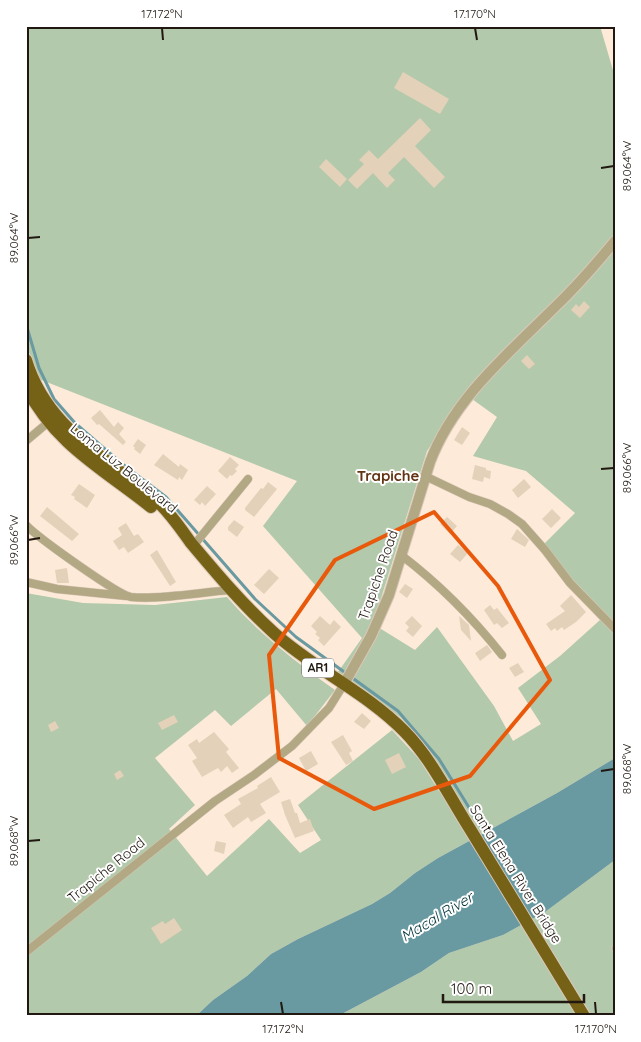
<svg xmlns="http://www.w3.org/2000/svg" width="641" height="1042" viewBox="0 0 641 1042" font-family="Quicksand,sans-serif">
	<rect width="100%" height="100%" fill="#fdead9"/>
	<!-- green -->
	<path fill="#b3c9ab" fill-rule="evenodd" d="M26 26H600L615 77V758L557 793 438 858 415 873 390 893 372 904 298 939 271 954 247 976 213 1000 196 1016H26V593L83 603 155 605 227 597C258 633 296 662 335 690L307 726 276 689 231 726 215 710 155 758 195 805 169 829 207 876 269 819 300 853 321 840 298 805 392 730 419 759 439 791 451 784 424 743 400 717 338 672 362 638 263 526 297 481 39 379 26 345ZM465 394 497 417 473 456 526 471 575 513 539 549 600 620 560 656 518 688 541 724 513 741 494 706 437 627 415 650 373 624 427 451Z
		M615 860V1016H338L421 972 449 953 503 935 545 912Z"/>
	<!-- water -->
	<path fill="#6999a1" d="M615 758V860L545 912 503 935 449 953 421 972 338 1016H196L213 1000 247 976 271 954 298 939 372 904 390 893 415 873 438 858 557 793Z"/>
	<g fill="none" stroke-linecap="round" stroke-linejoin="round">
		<!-- stream -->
		<path stroke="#6999a1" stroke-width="3" d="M26 324 39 368 54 399 75 423 121 463 166 497 255 599 296 637 398 711 439 759 486 835"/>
	</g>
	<!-- building -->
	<path fill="#e3d1b9" d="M403 72 449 99 440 114 394 88Z
		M420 118 431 130 415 146 445 177 434 188 404 157 388 173 395 180 387 188 373 173 357 189 348 180 364 164 359 160 369 150 378 159Z
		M326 159 347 179 340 187 319 167Z
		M584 301 590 307 580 318 571 310 576 304 579 307Z
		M527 355 535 364 529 369 521 361Z
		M100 410 114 427 118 422 124 428 119 434 126 442 123 445 99 424 97 425 91 418Z
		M462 427 470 433 462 445 454 440Z
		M138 439 146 445 140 454 134 449 135 448 133 446Z
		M163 454 179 467 180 464 188 470 182 480 179 477 178 480 154 465Z
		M230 457 239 465 235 469 237 471 232 476 230 475 227 479 218 471Z
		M475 465 486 468V470L491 471 490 479 484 477 483 482 472 479Z
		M524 479 531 487 518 498 512 490Z
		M268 482 277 489 254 517 245 510V508L261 488 263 489Z
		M79 484 95 495 87 508 74 499 75 497 71 495Z
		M207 486 216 494 205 506 202 502 200 505 194 500Z
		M47 507 79 534 72 541 40 516Z
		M552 509 561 518 551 528 542 519Z
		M447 517 457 526 450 534 440 524Z
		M234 520 244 527 237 537 228 530V527Z
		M126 523 134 536 138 534 144 542 128 553 124 547 119 550 113 541 122 535 118 528Z
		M517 529 529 540 525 547 511 539Z
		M458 545 468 553 460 562 450 554Z
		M157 550 176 582 170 586 150 555Z
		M67 568 69 583H57L55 570Z
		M269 569 279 578 264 594 254 585Z
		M405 584 413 589 407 598 399 592Z
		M571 595 586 612 576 622 564 630 562 627 557 631 555 628 551 631 546 624 565 611 560 606Z
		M490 605 494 610 497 608 509 623 502 628 497 623 494 625 484 610Z
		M320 616 330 625 334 620 341 627 324 646 318 640 320 638 315 634 317 632 311 626Z
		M412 616 422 626 413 637 406 631 409 627 405 623Z
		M459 616 469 625 471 641 461 630Z
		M487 645 492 652 480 661 475 653Z
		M518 663 524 672 515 677 509 668Z
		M362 713 371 721 364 729 354 722Z
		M174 715 178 722 162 730 158 723Z
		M55 721 59 728 51 732 48 725Z
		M214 732 229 749 226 752 239 768 232 773 227 766 221 772 218 768 202 777 192 761 197 758 188 745 197 739 199 743Z
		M343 735 352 751 349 753 353 761 346 765 331 742Z
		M311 751 318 764 306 771 299 758Z
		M399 753 406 767 392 774 385 760Z
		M120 770 124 776 117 780 114 774Z
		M271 777 280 792 260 804 266 813 251 822 248 817 233 828 224 815 241 804 238 799 258 788 257 786Z
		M290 799 295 813H297L300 823 310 819 314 831 295 838 285 815 281 802Z
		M216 841 226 843 224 854 214 851Z
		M174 918 182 930 161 944 151 928 163 921 165 924Z"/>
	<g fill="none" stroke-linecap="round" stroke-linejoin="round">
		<defs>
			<path id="service" d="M614 948 615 951"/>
			<path id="minor" d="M26 441 51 420
				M425 476 469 497 490 504 508 514 522 524 545 550 570 583 615 629
				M26 525C37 537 118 595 131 597 159 600 202 592 231 590
				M194 545 248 479
				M401 555C439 584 472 617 502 655
				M26 582 57 589 126 596
				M26 952 215 801 254 775 292 746 329 708 344 684"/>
			<path id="tertiary" d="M344 684 371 636 389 595 430 462C454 398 509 353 556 306 577 286 596 264 615 241"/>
			<path id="trunk" d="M26 360C47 430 108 457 158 502 171 514 181 529 191 543 217 574 244 606 274 633 314 669 367 693 404 731 431 758 449 796 470 829 508 891 546 953 584 1016
				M26 387C56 445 102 468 151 507"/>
		</defs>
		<!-- service casing -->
		<use href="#service" stroke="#dac8b9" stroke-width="5.5"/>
		<!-- minor casing -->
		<use href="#minor" stroke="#dac8b9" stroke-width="9"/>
		<!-- tertiary casing -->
		<use href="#tertiary" stroke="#dac8b9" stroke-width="12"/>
		<!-- trunk casing -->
		<use href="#trunk" stroke="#dac8b9" stroke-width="14"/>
		<!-- service -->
		<use href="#service" stroke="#b2a884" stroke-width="4"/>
		<!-- minor -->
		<use href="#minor" stroke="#b2a884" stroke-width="8"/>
		<!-- tertiary -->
		<use href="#tertiary" stroke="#b2a884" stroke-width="10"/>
		<!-- trunk -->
		<use href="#trunk" stroke="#766216" stroke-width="12"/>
	</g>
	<!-- marked area -->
	<path fill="none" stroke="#e8590c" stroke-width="4" stroke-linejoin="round" d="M434 512 498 586 550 680 470 776 374 809 279 758 269 655 335 560Z"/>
	<!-- ticks -->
	<path fill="none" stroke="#211811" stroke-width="2" d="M162 28 163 40M475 28 477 40M601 168 614 166M28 238 40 237M601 469 614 468M28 540 40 538M601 771 614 769M28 841 40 840M281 1002 283 1014M595 1002 596 1014"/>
	<g text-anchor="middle" stroke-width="4" stroke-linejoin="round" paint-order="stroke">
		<!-- shield labels -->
		<rect fill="#fff" stroke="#645d58" stroke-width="1" x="302" y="658.5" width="32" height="19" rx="4"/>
		<g font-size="12" font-weight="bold" fill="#211811">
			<text x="318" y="672">AR1</text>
		</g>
		<!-- street labels -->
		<g font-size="14" fill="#211811" stroke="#fff">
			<text transform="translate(124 468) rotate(39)" y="5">Loma Luz Boulevard</text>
			<text transform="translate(378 575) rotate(-71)" y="5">Trapiche Road</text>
			<text transform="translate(106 870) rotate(-39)" y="5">Trapiche Road</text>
			<text transform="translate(516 874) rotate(58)" y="5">Santa Elena River Bridge</text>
		</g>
		<!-- neighbourhood labels -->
		<g font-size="15" font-weight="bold" fill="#613312" stroke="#fff">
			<text x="388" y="481">Trapiche</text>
		</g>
		<!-- water labels -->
		<g font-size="15" font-style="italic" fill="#02343a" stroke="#fff">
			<text transform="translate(437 917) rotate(-31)" y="5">Macal River</text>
		</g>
	</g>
	<!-- border -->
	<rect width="641" height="1042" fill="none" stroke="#ffffff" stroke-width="55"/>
	<!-- scale -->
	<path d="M443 994v8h141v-8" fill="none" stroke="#211811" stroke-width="2.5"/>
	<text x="451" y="994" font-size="15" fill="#211811" stroke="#ffffff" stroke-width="4" paint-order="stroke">100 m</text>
	<rect x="28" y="28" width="586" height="986" fill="none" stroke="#211811" stroke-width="2"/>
	<g font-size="12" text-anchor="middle" fill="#211811">
		<text x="162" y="18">17.172°N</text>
		<text x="475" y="18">17.170°N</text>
		<text transform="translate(627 166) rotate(-90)" y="4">89.064°W</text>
		<text transform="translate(14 238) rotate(-90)" y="4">89.064°W</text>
		<text transform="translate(627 468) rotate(-90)" y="4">89.066°W</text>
		<text transform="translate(14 540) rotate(-90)" y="4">89.066°W</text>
		<text transform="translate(627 769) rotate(-90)" y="4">89.068°W</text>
		<text transform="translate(14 841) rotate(-90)" y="4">89.068°W</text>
		<text x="283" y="1033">17.172°N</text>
		<text x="596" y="1033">17.170°N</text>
	</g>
</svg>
